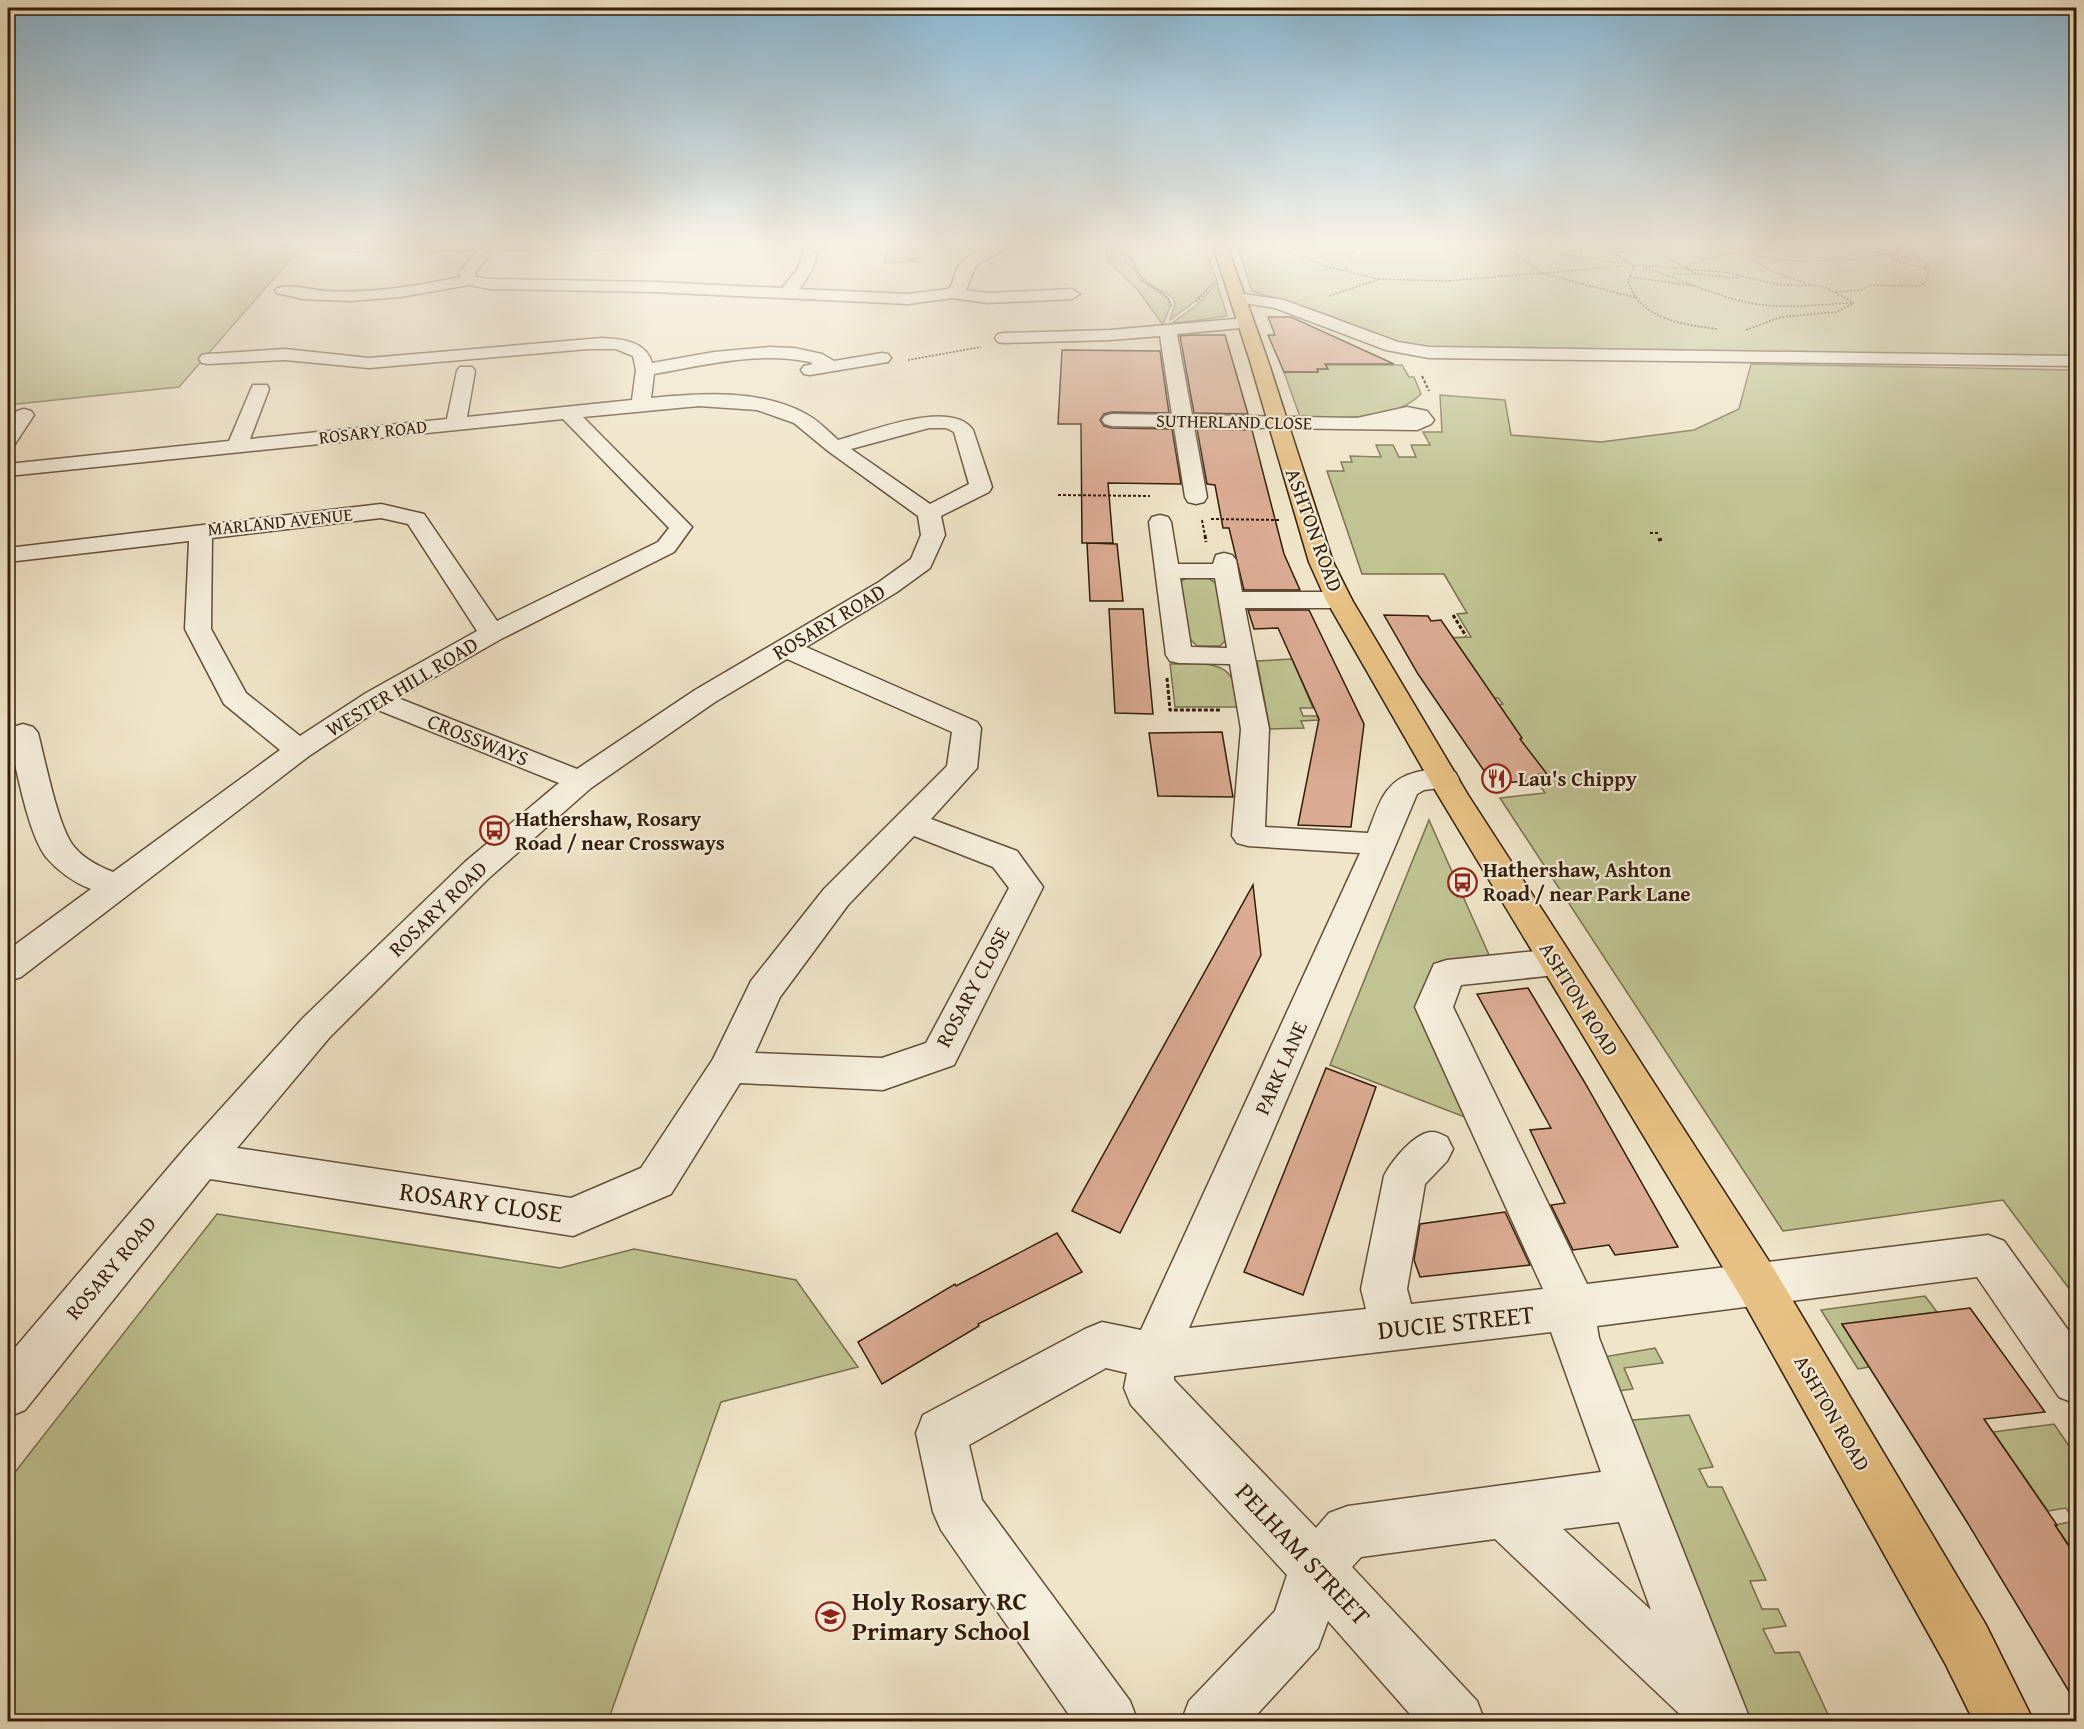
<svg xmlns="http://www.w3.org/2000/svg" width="2084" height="1729" viewBox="0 0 2084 1729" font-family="'Gentium Book Plus',serif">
	<rect width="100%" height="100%" fill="#f0e5c9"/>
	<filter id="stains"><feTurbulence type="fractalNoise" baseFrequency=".00333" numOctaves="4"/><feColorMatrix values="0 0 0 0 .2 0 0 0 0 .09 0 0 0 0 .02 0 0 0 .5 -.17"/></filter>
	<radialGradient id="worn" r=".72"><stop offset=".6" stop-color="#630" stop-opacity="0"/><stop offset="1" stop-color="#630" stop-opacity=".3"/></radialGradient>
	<!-- green -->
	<path fill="#c0c392" stroke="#79704e" stroke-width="1.5" d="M8 246H758L657 250 297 252 179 387 8 405Z
		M888 246H939L914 248 921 249 914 252V256L920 258 905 260 922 262 884 263Z
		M1106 246H1115L1120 249 1124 253 1127 263 1136 271 1139 279 1169 299 1170 306 1163 325 1137 289 1108 262Z
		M1121 246 1202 247 1205 249 1217 280 1194 302 1170 320 1175 305 1174 299C1165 291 1148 286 1142 277 1136 267 1129 252 1121 246Z
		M1237 246H2076V356L1437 350 1395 341 1312 309 1252 291Z
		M1217 283 1227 316 1171 324 1197 305Z
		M1751 364 2076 370V1298L2003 1200 1783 1231 1500 798 1545 793 1533 775 1546 774 1484 707 1503 704 1498 698 1480 699 1441 638 1471 637 1457 614 1467 613 1444 574H1362L1327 471H1344L1341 462H1352L1350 456 1381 457 1376 445H1393L1399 457H1416L1411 445H1430L1423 432H1442L1440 395 1505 400 1511 435 1601 442 1694 430 1739 409Z
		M1326 365H1402L1409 377H1414L1421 394C1392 423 1339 417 1300 417L1284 372H1318L1317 369H1327Z
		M1187 578H1208L1219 585 1227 639 1220 646H1197L1188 637 1179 582Z
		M1292 659 1313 708H1300L1303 716H1317L1319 720 1301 721 1304 728 1270 729 1257 661Z
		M1170 664C1188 664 1223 659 1232 679 1236 687 1237 698 1239 707H1175Z
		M1429 820 1490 957 1441 961 1426 1008 1480 1123 1330 1065Z
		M217 1214 560 1268 634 1249 796 1280 858 1367 721 1402 608 1721H8V1481Z
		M1925 1296 1937 1312 1842 1324 1869 1367 1858 1369 1821 1310Z
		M1655 1348 1663 1363 1624 1368 1633 1389 1611 1392 1598 1358Z
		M1689 1415 1713 1467 1699 1469 1708 1487H1722L1766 1580 1750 1581 1762 1609H1778L1786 1626 1763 1629 1775 1653 1799 1652 1831 1721H1738L1622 1421Z
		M2054 1424 2076 1456V1555L2055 1525 2075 1521 2066 1508 2048 1511 1993 1432Z"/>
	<!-- building -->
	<path fill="#dbab93" stroke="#321d09" stroke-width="1.5" d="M1268 317H1291L1394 364H1325L1328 369H1317L1318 372H1284L1268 335H1275Z
		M1193 335H1225L1248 414 1194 413 1180 336Z
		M1062 350 1160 351 1169 413 1112 412 1104 414 1100 420 1104 426 1112 428 1172 429 1181 484 1108 483 1113 543H1082L1081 424H1058Z
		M1197 429 1252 430 1284 554 1300 590H1244L1229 528H1223L1215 485 1207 484Z
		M1087 543 1117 544 1123 601H1090Z
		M1109 609H1143L1153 714 1115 713Z
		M1248 610H1309L1364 724 1351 827 1298 825 1319 719 1278 628 1254 629Z
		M1384 615 1428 616 1431 621 1441 620 1522 738 1520 739 1547 774 1533 775 1537 780 1493 784 1418 674Z
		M1222 732 1233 797 1158 796 1149 733Z
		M1253 885 1261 955 1120 1233 1072 1211Z
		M1528 988 1585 1083 1678 1247 1615 1255 1609 1245 1573 1250 1551 1205 1565 1203 1530 1130 1551 1128 1477 994Z
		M1326 1068 1376 1087 1303 1295 1244 1272Z
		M1505 1212 1530 1265 1420 1277 1414 1260 1420 1224Z
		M1057 1233 1082 1272 978 1324 979 1326 882 1384 858 1342 955 1284 956 1286Z
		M1970 1308 2045 1412 1984 1419 2057 1525H2055L2076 1557V1703L1967 1522 1842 1324Z"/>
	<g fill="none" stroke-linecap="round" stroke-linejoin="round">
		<defs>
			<path id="minor" d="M991 246H1012L976 265 966 290 987 293 1072 289 1080 294 1072 299 987 303 953 298 908 304 654 292 490 289 469 285 400 297 350 301 303 299 277 293 275 290C282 282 313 290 325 291 370 294 416 286 461 277L459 272 462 269 478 251 483 250 490 254 475 273 476 277 490 279 654 282 782 288 797 270 805 250 810 249 817 253C815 267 808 278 799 289L908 294 948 289C954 284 953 278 956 271 963 257 977 250 991 246Z
				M1238 293 1284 300 1398 342 1429 347 2076 356V366L1429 358 1386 350 1275 308 1232 301 1230 298Z
				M1246 318 1252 319 1254 323 1252 327 1177 334 1192 415 1357 418 1407 407 1427 411 1434 420 1431 424 1417 430 1194 427 1207 497 1204 502 1196 504 1188 502 1185 497 1174 427 1112 426 1105 424 1102 420 1105 416 1112 414 1172 415 1160 336 1110 340 1004 343 998 342 995 338 998 334 1004 333 1110 330Z
				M602 338C622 339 646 341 652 363L714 352 769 347 794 348 822 354 834 361 882 353 888 354 891 358 888 362 810 375 804 374 801 370 804 366 813 364 810 362C758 351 705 365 654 374L651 398C702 393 760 389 806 414 818 420 828 431 838 440 869 432 951 398 973 430L992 487 989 492 941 516 945 535 930 568 897 592 806 647 977 722 981 728 977 768 931 819 1017 851 1043 887 954 1065 883 1090 740 1083 671 1194 573 1236 210 1179 25 1410 8 1417V1356L186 1147 303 1018 465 862 559 783 378 710 309 756 21 977 8 981V950L91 889C73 882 59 872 46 857 27 832 16 765 8 733L13 727 23 724 33 727 38 733C45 760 57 822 72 844 82 858 98 866 113 872L280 750 224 704 185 629 189 541 8 562V548L381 504 424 514 497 621 658 542 669 528 563 419 8 476V464L229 441 251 389 253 385H267L269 389 250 439 447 419 457 371 460 367H472L475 371 467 417 632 400 636 370 633 356 616 349H588L369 368 285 360 208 364 202 363 199 359 202 355 208 354 285 349 369 358ZM699 406 757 410 794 423 828 451 918 516 921 535 911 559 879 582 695 690 577 769 398 698 501 639 674 552 692 527 583 417ZM929 428H946L954 432 969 484 930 504 851 449ZM381 518 408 524 477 631 366 693 300 736 246 693 211 629 212 538ZM787 659 952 732 947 766 824 889 751 981 713 1059 641 1168 571 1198 237 1148 329 1038 489 878 591 788 715 702ZM914 836 993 867 1009 888 926 1043 882 1058 755 1053 780 997 848 905Z
				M24 409 31 411 34 415 15 444 8 446V425L17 411Z
				M1160 515 1168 517 1171 522 1178 564H1213L1216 555 1224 553 1232 555 1236 560 1242 592H1339L1348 595 1352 600 1348 605 1339 608H1245L1269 729 1265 827 1368 833C1379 804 1384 780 1417 772 1429 769 1442 769 1455 772L1459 779 1455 786 1424 790 1417 794 1396 844 1189 1328 1366 1309 1361 1289 1384 1176C1391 1162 1415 1131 1433 1132 1437 1132 1443 1135 1447 1137L1453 1149 1447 1161 1425 1184 1407 1289 1411 1304 1543 1289 1415 1007 1434 964 1447 960 1556 949 1569 953 1574 962 1569 971 1556 975 1461 985 1453 1007 1587 1284 1988 1235 2004 1241 2076 1341V1404L2059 1397 1977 1277 1597 1326 1599 1338 1751 1722H1688L1495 1539 1361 1557 1352 1567 1477 1701 1485 1722H1417L1328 1621 1318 1648 1250 1722H1181L1189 1701 1275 1611 1287 1575 1131 1405 1124 1388 1127 1373 1106 1368 969 1445 982 1500 1130 1701 1138 1722H1074L941 1530 933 1512 916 1433 923 1415 1085 1329 1102 1322 1141 1330 1360 853 1248 846 1237 843 1232 836 1241 729 1230 664 1179 663 1170 661 1166 655 1149 522 1152 517ZM1180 578H1215L1227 648 1191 647ZM1551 1332 1601 1472 1348 1506 1329 1513 1316 1528 1174 1380V1376ZM1619 1522 1651 1610 1563 1529Z"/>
			<path id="highway" d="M1213 246H1227L1268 361 1333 562 1352 600 1468 795 1774 1269 1986 1625 2034 1722H1974L1946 1665 1742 1299 1438 795 1326 600 1309 562 1250 361Z"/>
		</defs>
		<!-- minor casing -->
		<use href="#minor" stroke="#624f39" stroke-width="3"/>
		<!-- highway casing -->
		<use href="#highway" stroke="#321d09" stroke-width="3"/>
		<!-- path-far2 -->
		<path stroke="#321d09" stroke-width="1.5" stroke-dasharray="2 1.5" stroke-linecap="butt" d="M1118 246C1129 254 1133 266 1141 277 1151 291 1166 288 1172 307
			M1270 246 1326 266 1379 279
			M1503 246 1634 265 1724 272 1780 285H1813L1827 288 1854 303
			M1583 246 1580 252 1584 258
			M1602 246 1632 264
			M1616 246 1657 252 1697 274 1740 278
			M1842 246 1921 260
			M1913 246 1887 254 1896 261 1925 268
			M1508 248 1541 273 1637 298
			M1650 249 1691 246
			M1615 253 1642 250
			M1743 254 1773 272 1806 283
			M1634 265 1628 282C1631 287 1633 294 1637 299 1654 321 1692 326 1718 329
			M1642 267C1680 278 1717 298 1756 304 1788 309 1821 304 1853 303
			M1686 267 1689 264 1736 252 1778 260 1798 261H1843L1887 254
			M1345 270 1355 250 1365 246
			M1673 274H1696
			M1630 277 1695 286
			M1836 292 1861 290 1870 285 1918 286 1924 284 1929 273 1925 268 1928 265 1904 246
			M1329 296 1380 279 1446 281 1627 266
			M1196 302 1208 290
			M1746 330 1781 317 1836 312 1854 303
			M908 360 981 347"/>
		<!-- path-far1 -->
		<path stroke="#321d09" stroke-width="2" stroke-dasharray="3 2" stroke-linecap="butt" d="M1422 376 1429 391
			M1058 495 1150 496
			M1211 519 1279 520
			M1202 520 1205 536
			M1650 533H1658"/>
		<!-- path -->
		<path stroke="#321d09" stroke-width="3" stroke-dasharray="4 2" stroke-linecap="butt" d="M1205 535 1206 542
			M1658 540 1664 539
			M1453 615 1466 636
			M1167 678 1170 710H1221"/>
		<!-- minor -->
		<use href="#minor" fill="#f5eedc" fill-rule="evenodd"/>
		<!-- highway -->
		<use href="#highway" fill="#e8c284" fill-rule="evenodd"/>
	</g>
	<!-- sky -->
	<linearGradient id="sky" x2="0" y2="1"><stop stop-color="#89b8d5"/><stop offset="0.5" stop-color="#f8f3e7"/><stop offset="1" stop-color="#f8f3e7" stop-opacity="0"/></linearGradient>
	<rect width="2084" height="488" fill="url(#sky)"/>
	<!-- icons -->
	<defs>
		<symbol id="restaurant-ring" viewBox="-11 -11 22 22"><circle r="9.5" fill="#f5eedc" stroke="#8f2418" stroke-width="1.5"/><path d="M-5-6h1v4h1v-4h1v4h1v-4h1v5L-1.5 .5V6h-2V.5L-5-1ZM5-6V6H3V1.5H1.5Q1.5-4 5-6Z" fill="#8f2418"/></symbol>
		<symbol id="bus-ring" viewBox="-11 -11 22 22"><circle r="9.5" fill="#f5eedc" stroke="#8f2418" stroke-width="1.5"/><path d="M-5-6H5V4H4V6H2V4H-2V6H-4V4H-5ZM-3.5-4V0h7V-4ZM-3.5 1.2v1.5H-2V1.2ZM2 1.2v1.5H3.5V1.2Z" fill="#8f2418"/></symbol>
		<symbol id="school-ring" viewBox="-11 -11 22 22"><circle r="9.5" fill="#f5eedc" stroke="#8f2418" stroke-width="1.5"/><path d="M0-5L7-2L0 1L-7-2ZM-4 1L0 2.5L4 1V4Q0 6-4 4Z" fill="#8f2418"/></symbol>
	</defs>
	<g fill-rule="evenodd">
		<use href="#restaurant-ring" x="1480" y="762" width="33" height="33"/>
		<use href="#bus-ring" x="478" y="814" width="33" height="33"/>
		<use href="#bus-ring" x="1446" y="866" width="33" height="33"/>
		<use href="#school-ring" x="814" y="1600" width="33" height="33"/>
	</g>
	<g text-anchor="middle" stroke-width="4.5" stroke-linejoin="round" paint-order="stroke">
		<!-- far-street labels -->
		<g font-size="18" fill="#321d09" stroke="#f5eedc">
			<text transform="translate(1234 422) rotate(1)" y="6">SUTHERLAND CLOSE</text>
			<text transform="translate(373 432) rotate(-6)" y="6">ROSARY ROAD</text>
			<text transform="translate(280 522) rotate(-6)" y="6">MARLAND AVENUE</text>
		</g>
		<!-- street labels -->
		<g font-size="21" fill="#321d09" stroke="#f5eedc">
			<text transform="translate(1314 530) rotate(70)" y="7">ASHTON ROAD</text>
			<text transform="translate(829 622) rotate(-31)" y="7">ROSARY ROAD</text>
			<text transform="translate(402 687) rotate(-31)" y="7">WESTER HILL ROAD</text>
			<text transform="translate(478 740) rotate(22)" y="7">CROSSWAYS</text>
			<text transform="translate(438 909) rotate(-44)" y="7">ROSARY ROAD</text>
			<text transform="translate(973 987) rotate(-62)" y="7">ROSARY CLOSE</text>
			<text transform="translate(1579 999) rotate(58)" y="7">ASHTON ROAD</text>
			<text transform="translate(1281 1068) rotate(-66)" y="7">PARK LANE</text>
			<text transform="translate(111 1268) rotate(-50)" y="7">ROSARY ROAD</text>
			<text transform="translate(1832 1413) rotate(60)" y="7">ASHTON ROAD</text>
		</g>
		<!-- poi labels -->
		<g font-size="21" font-weight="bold" fill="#321d09" stroke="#f5eedc" text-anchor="start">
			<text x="1518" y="786">Lau's Chippy</text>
			<text x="515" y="826">Hathershaw, Rosary<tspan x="515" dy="24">Road / near Crossways</tspan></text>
			<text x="1483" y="877">Hathershaw, Ashton<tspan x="1483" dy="24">Road / near Park Lane</tspan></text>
		</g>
		<!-- near-street labels -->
		<g font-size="26" fill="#321d09" stroke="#f5eedc">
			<text transform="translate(481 1202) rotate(8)" y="9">ROSARY CLOSE</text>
			<text transform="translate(1456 1322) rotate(-6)" y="9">DUCIE STREET</text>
			<text transform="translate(1303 1554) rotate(47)" y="9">PELHAM STREET</text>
		</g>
		<!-- near-poi labels -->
		<g font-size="26" font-weight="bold" fill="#321d09" stroke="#f5eedc" text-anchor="start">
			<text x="852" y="1610">Holy Rosary RC<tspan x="852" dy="30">Primary School</tspan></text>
		</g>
	</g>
	<!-- margin -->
	<rect width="2084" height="1729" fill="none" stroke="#f0e5c9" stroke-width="30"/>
	<rect x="9" y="9" width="2066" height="1711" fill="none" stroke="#321d09" stroke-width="3"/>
	<rect x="15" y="15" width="2054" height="1699" fill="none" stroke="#321d09" stroke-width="1.5"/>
	<rect width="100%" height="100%" filter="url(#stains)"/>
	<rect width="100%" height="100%" fill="url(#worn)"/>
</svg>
